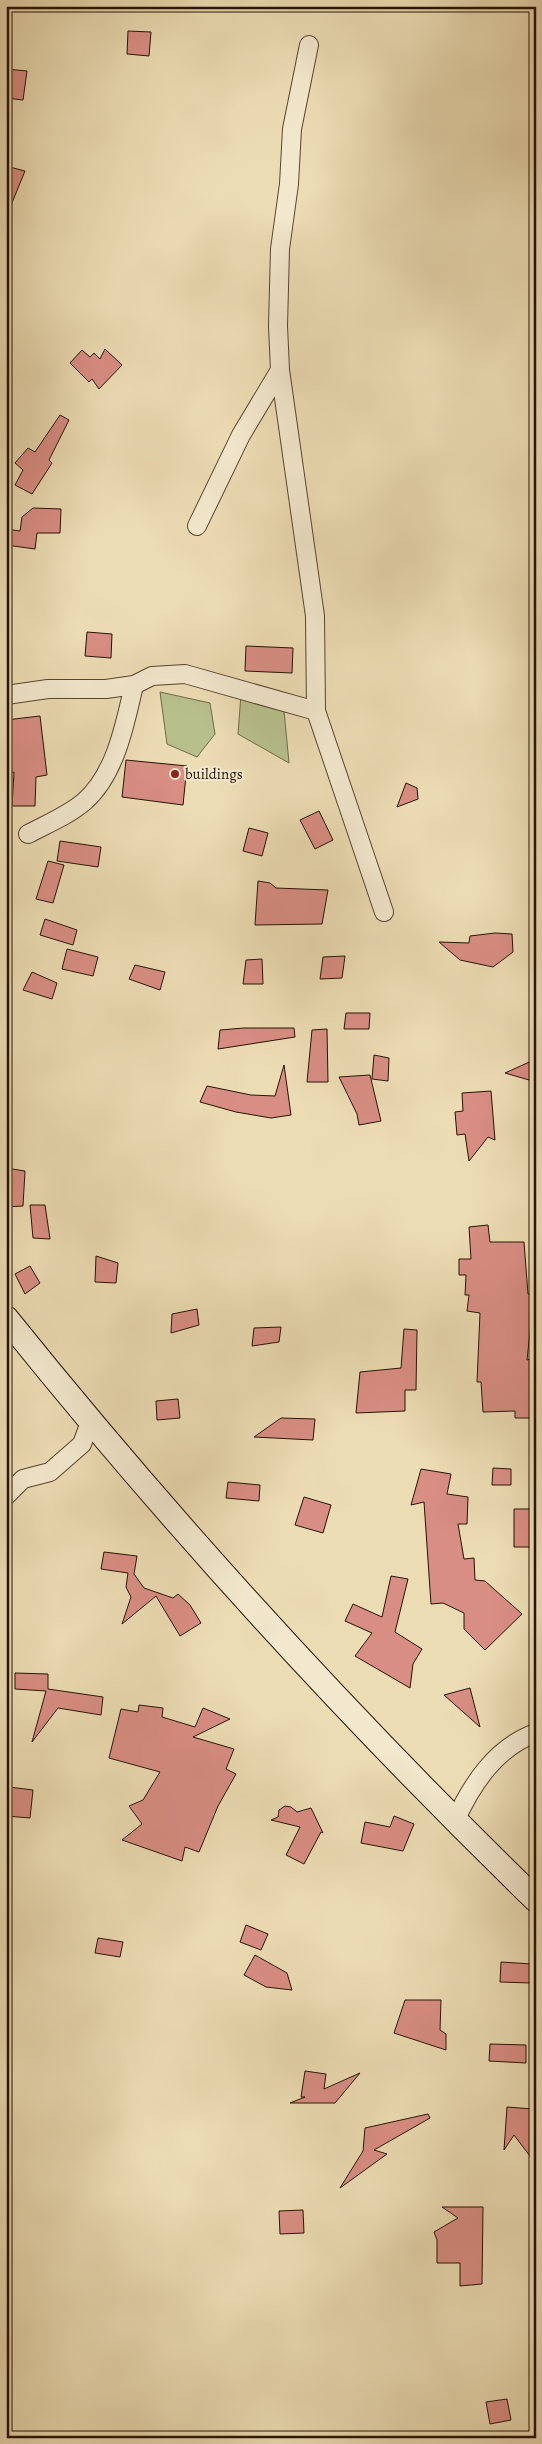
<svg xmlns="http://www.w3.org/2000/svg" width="542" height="2444" viewBox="0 0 542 2444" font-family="Alegreya,serif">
	<rect width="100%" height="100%" fill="#ecdcb4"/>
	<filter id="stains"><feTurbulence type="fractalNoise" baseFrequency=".004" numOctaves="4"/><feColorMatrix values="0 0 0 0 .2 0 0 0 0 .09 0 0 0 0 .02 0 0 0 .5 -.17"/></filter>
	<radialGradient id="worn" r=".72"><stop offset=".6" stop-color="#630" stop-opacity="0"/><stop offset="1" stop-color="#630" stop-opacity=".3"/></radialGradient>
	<!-- green -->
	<path fill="#b7c08d" stroke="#6e6a47" d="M160 692 210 703 215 734 197 757 167 744Z
		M241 694 284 711 289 763 238 734Z"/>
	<!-- building -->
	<path fill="#d98e84" stroke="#241301" d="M128 31 151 32 149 56 127 54Z
		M6 69 27 71 23 100 6 98Z
		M6 166 25 171 7 215H6Z
		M105 349 122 365 99 389 92 379 89 382 70 363 82 350 90 357 94 353 100 359Z
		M60 415 69 420 49 460 52 463 32 494 15 485 23 470 15 463 28 448 35 452Z
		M33 508 61 509 60 533H37L35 549 6 545V529L20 531 22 517Z
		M87 632 112 634 111 658 85 656Z
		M246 646 293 648 292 673 245 671Z
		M40 716 47 775 36 777 35 806H12L14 772 12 773 6 720Z
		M126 760 187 766 183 805 122 797Z
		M406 783 417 788 418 799 397 807Z
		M319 811 333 840 315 849 300 820Z
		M249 828 268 833 262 856 243 851Z
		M60 841 101 847 98 867 57 861Z
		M48 861 64 865 53 903 36 899Z
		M258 881 270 883 276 888 328 890 322 924 255 925Z
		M45 919 77 930 73 945 40 935Z
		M495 933 512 934 513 952 493 967 460 960 439 942 469 943 470 936Z
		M67 949 98 957 93 976 62 969Z
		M345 956 342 978 320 979 323 957Z
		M262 959 263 984H243L246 960Z
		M135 965 165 972 160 990 129 979Z
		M32 972 57 983 52 999 23 990Z
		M346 1013H370L369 1029H344Z
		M244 1028H294L295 1037 218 1049 220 1030Z
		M327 1029 328 1082H307L312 1030Z
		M374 1055 389 1058 388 1081 372 1079Z
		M536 1059V1082L505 1073Z
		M284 1065 291 1115 271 1118 236 1112 200 1102 207 1086 251 1095 275 1096Z
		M370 1075 381 1121 359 1125 357 1114 339 1077Z
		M491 1091 495 1140 488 1137 469 1161 465 1134 457 1135 455 1112 463 1111 462 1093Z
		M6 1168 25 1171 23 1206 6 1207Z
		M30 1205H45L50 1239 33 1238Z
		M488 1225 490 1242H524L528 1294H534L527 1360 536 1358V1418H515V1411L483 1412 481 1382H477L480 1313 467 1311 469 1295H465L466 1275H459V1259H471L469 1227Z
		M96 1256 118 1263 116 1283 95 1282Z
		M30 1266 40 1283 25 1294 15 1274Z
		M197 1309 199 1325 171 1333 172 1314Z
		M281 1327 279 1342 252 1346 254 1328Z
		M404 1329 417 1330 416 1390H405V1411L356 1413 360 1372 401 1368Z
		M178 1399 180 1418 157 1420 156 1401Z
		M281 1418 315 1419 313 1440 254 1437Z
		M493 1468 511 1469V1485H492Z
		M421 1469 451 1474 447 1494 468 1497 467 1524H458L464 1559 474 1558 475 1580 485 1581 522 1614 485 1650 464 1629V1613L443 1603 431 1604 424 1502 411 1505Z
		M228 1482 260 1485 259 1501 226 1498Z
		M304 1497 331 1505 323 1533 295 1525Z
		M514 1509H534V1547H514Z
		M104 1552 137 1556 134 1574 144 1588 173 1598 178 1594 190 1605 201 1623 180 1636 156 1596 122 1624 131 1597 126 1587 128 1573 101 1569Z
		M391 1576 408 1579 395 1632 422 1649 413 1664 410 1688 355 1656 372 1633 345 1621 353 1604 382 1617Z
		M15 1673 48 1674V1689L103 1697 101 1715 58 1708 32 1742 46 1691 15 1689Z
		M470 1688 480 1727 444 1695Z
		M139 1705 163 1708 162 1717 195 1727 203 1708 230 1719 193 1737 234 1749 226 1769 236 1774 218 1806 199 1852 185 1847 182 1861 122 1840 142 1824 129 1806 143 1800 160 1772 109 1758 121 1709 138 1712Z
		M9 1787 33 1790 30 1818 6 1816Z
		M285 1806 291 1807 297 1812 311 1808 323 1833 321 1832 304 1864 286 1855 300 1827 271 1820 278 1817 279 1810Z
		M394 1816 414 1824 403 1851 361 1843 365 1822 390 1827Z
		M246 1925 268 1934 261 1950 240 1942Z
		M98 1938 123 1942 120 1957 95 1953Z
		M255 1955 287 1973 292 1990 266 1987 244 1975Z
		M501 1962 532 1964 531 1983 500 1982Z
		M405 2000H441L440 2030 446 2034V2050L394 2033Z
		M490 2044 526 2045V2063L489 2061Z
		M305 2071 326 2074 324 2089 360 2073 335 2103H290L305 2097H301Z
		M507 2107 533 2109 532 2128 536 2127V2164L514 2135 504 2150Z
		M428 2114 430 2118 374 2150 387 2154 340 2188 363 2151 365 2128Z
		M442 2207H483L482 2284 460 2286V2263H437V2240L434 2232 458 2218Z
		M303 2210 304 2233 280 2234 279 2211Z
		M507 2399 511 2420 490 2424 486 2402Z"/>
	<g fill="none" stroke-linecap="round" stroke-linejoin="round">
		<defs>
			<path id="minor" d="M280 370 315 616 316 711 384 912
				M197 526 241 435 280 370 278 326 280 249 289 184 292 129 309 45
				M6 695 48 689H106L134 685 152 676 185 674 316 711
				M28 834C47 824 69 815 85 801 116 773 125 724 134 685
				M6 1496 23 1479 50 1472 82 1444 90 1422
				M455 1821C472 1784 496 1747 536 1733"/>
			<path id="secondary" d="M6 1318C170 1522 348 1717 536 1900"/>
		</defs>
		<!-- minor casing -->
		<use href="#minor" stroke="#56452e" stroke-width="20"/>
		<!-- secondary casing -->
		<use href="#secondary" stroke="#241301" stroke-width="26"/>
		<!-- minor -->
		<use href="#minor" stroke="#f3e8ce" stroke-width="18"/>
		<!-- secondary -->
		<use href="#secondary" stroke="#f3e8ce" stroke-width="24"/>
	</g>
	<!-- markers -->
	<circle fill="#8f2418" stroke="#f3e8ce" stroke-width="2" cx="175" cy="774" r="5"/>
	<g text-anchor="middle" stroke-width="4" stroke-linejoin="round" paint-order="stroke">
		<!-- poi labels -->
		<g font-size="15" fill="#241301" stroke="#f3e8ce" text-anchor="start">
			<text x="185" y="779">buildings</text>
		</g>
	</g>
	<!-- margin -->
	<rect width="542" height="2444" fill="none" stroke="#ecdcb4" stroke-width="25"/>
	<rect x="8" y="8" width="527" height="2429" fill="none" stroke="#241301" stroke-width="2.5"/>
	<rect x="12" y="12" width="517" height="2419" fill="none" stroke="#241301"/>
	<rect width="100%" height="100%" filter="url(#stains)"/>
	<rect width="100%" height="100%" fill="url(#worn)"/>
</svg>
